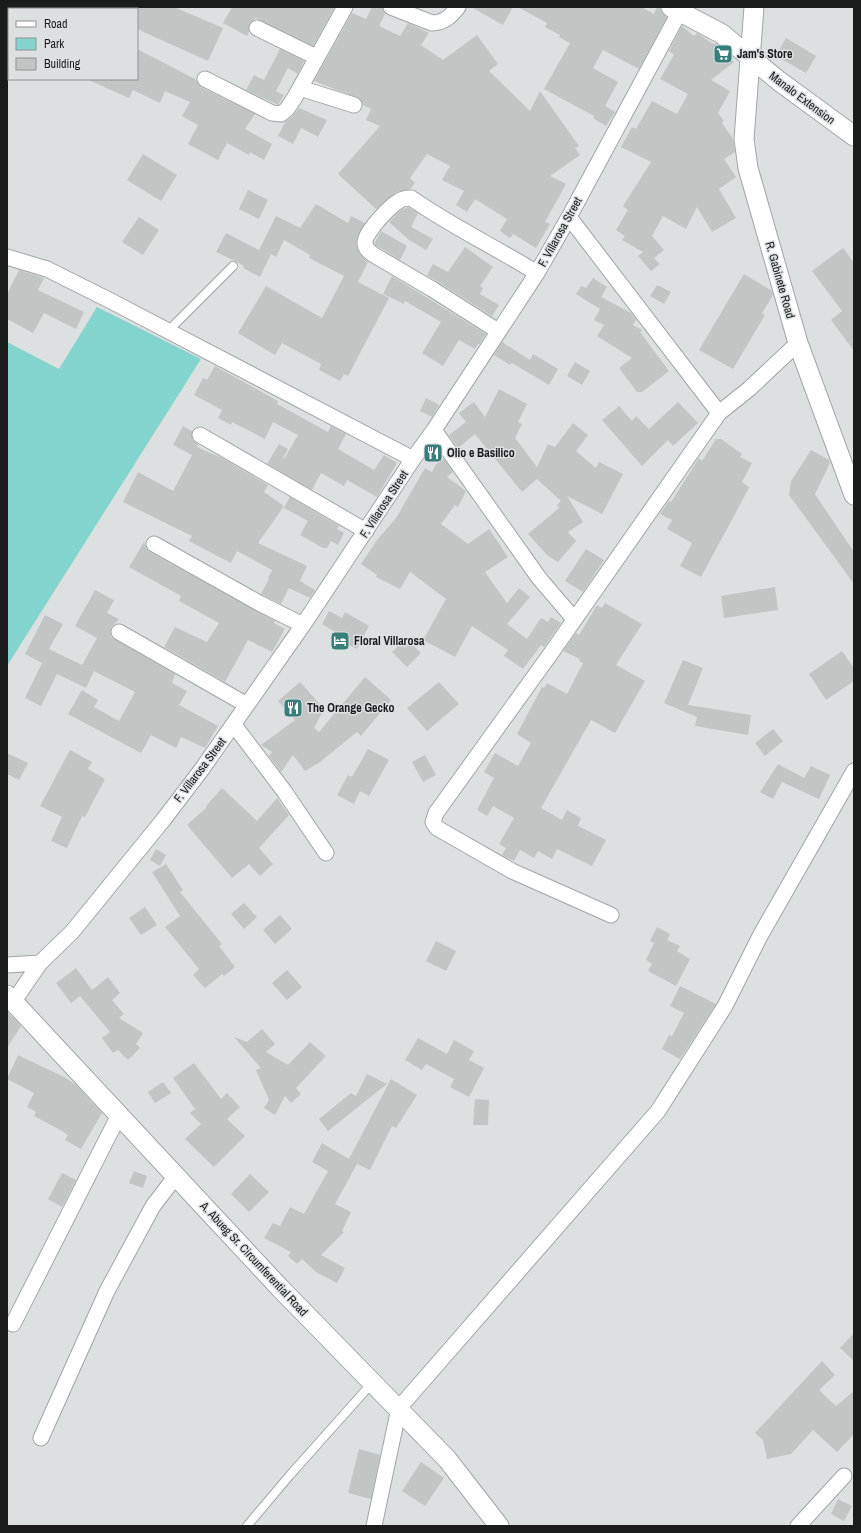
<svg xmlns="http://www.w3.org/2000/svg" width="861" height="1533" viewBox="0 0 861 1533" font-family="'Archivo Narrow',sans-serif">
	<rect width="100%" height="100%" fill="#dce0e0"/>
	<!-- green -->
	<path fill="#83d4cd" d="M97 307 201 359 7 666V342L59 369Z"/>
	<!-- building -->
	<path fill="#c1c5c4" d="M137 7H174L223 28 208 61 137 29Z
		M232 7H335L313 46 256 18 249 24V32L247 36 223 23Z
		M372 7H382L385 14 379 26 400 36 408 23 429 33 421 45 443 60 477 35 498 64 489 71 530 111 540 91 579 146 575 148 580 155 550 176 566 184 545 222 550 224 536 248 513 234 510 238 500 231 507 219 475 199 467 212 456 205 464 191 442 180 450 166 427 154 410 178 415 183 410 189 396 192 376 209 338 174 380 126 366 120 371 109 363 105 360 99 314 81 352 13 366 19Z
		M471 7H513L503 25Z
		M518 7H641L654 14 657 7H660L662 13 667 17 639 69 603 50 593 68 618 82 605 106 615 112 606 126 593 118 594 116 544 89 570 43 559 37 560 35 545 27 547 23Z
		M682 26 694 36 697 33 713 44 716 43 734 62 711 80 730 91 718 113 724 121 722 123 733 139 735 152 724 159 736 177 719 189 736 218 712 232 697 207 686 229 663 216 652 236 664 250 654 258 660 264 651 271 638 256 643 252 622 240 625 236 616 230 628 210 623 206 651 162 621 147 632 127 636 129 652 101 677 114 688 94 660 79 674 55 669 51Z
		M786 38 816 56 806 73 776 56Z
		M137 49 195 79 201 87 255 114 245 129 272 144 264 160 250 152 249 155 227 143 218 160 188 144 198 125 182 116 190 102 165 91 160 103 133 90 129 98 86 79H137Z
		M280 49 304 61 298 74 288 68 276 91 284 95 278 105 246 90 254 75 264 80Z
		M299 108 327 120 318 137 301 128 293 144 278 136 285 122 293 116Z
		M143 154 177 175 161 201 127 180Z
		M248 190 268 200 259 219 239 209Z
		M316 204 348 223 351 216 365 223 358 235 356 244 359 253 368 262 358 282 389 298 348 376 344 374 340 381 319 370 321 364 282 343 275 355 238 333 266 286 322 318 344 276 309 258 310 255 284 240 276 257 271 254 260 277 243 268 244 266 235 261 216 252 226 233 259 250 276 216 300 228Z
		M408 207 418 213 411 227 433 239 426 250 409 240 389 222 400 211Z
		M139 217 159 230 143 255 122 242Z
		M381 231 407 246 400 260 374 244Z
		M465 247 493 267 480 286 483 288 480 294 499 305 492 316 427 275 433 264 448 272Z
		M843 248 854 263V351L831 320 842 311 812 271Z
		M19 270 44 278 38 290 84 312 76 329 44 313 33 333 7 319V294Z
		M744 274 772 291 773 295 762 313 765 315 733 369 699 350Z
		M392 276 486 334 479 345 478 344 475 349 459 340 443 366 422 353 441 322 405 301 404 304 383 294Z
		M593 278 607 287 601 297 631 313 636 320 633 325 642 330 640 332 669 371 642 392H637L619 368 632 358 597 336 604 325 594 320 600 309 576 294 581 286 586 288Z
		M657 285 671 292 664 304 650 296Z
		M502 342 530 360 533 354 558 369 549 385 512 363 510 365 494 355Z
		M575 362 590 371 582 385 567 376Z
		M215 366 278 401 277 404 328 432 331 426 346 434 338 449 374 470 384 455 397 463 377 497 347 480 344 486 321 473 312 490 267 464 279 444 288 449 283 458 284 459 298 435 273 422 265 439 232 422 231 425 218 418 222 410 194 395 203 378 207 380Z
		M499 389 527 404 518 422 522 424 515 438 537 467 548 444 555 447 573 423 588 435 576 451 596 468 599 462 623 474 602 514 567 496 583 522 568 532 576 541 558 562 548 556 528 534 559 508 557 505 561 501 537 479 522 492 475 434 458 448 449 435 466 422 459 413 474 402 485 417Z
		M426 398 439 405 432 417 420 411Z
		M678 402 698 423 673 446 668 440 642 466 602 420 619 406 632 421 636 416 649 429Z
		M183 426 192 431V439L198 444 197 447 222 458 268 485 264 492 284 506 258 543 307 566 300 581 315 590 310 598 289 588 281 604 261 594 269 579 268 578 272 570 237 551 231 563 189 541 192 536 123 502 138 472 173 491 192 455 173 445Z
		M716 439H721L742 454 740 457 752 463 742 482 749 487V488L701 577 680 566 692 543 667 529 672 520 660 514 669 501 671 502 699 458 702 461Z
		M811 450 829 460 830 463 815 494 854 552V584L789 495 791 481Z
		M444 459 453 472 447 477 466 491 458 507 455 505 441 524 468 544 489 529 508 557 485 572 507 603 519 588 530 597 507 624 527 639 541 618 548 622 551 617 561 623 544 647 541 645 523 669 504 656 508 650 472 626 455 657 423 640 446 599 410 572 400 589 376 577 377 575 361 564 377 540 396 518 425 468 432 472 436 464Z
		M290 497 339 526 337 529 344 533 338 545 331 541 327 548H323L300 535 308 521 284 508Z
		M144 542 146 548 150 552 275 621 274 623 285 629 272 652 248 640 225 682 164 647 175 627 207 642 219 623 179 601 181 596 129 567Z
		M586 549 604 560 583 592 565 581Z
		M775 587 778 610 724 618 721 596Z
		M95 590 114 600 107 613 119 619 111 628V637L175 674 172 683 187 691 179 705 218 726 205 748 181 737 176 748 151 735 141 753 68 714 82 690 98 700 94 707 119 721 135 692 94 671 86 688 57 674 41 706 25 698 42 663 25 654 45 615 63 624 49 649 82 665 97 638 75 626Z
		M605 603 642 624 616 665 645 681 615 733 591 720 541 808 562 820 567 810 581 818 578 826 606 840 592 866 557 849 552 859 538 851 534 858 520 850 514 861 502 855 506 848 499 844 514 818 493 806 487 816 477 810 494 778 484 772 495 753 518 766 531 743 517 734 542 687 544 688 547 683 567 694 583 663 579 661 580 659 563 651 576 633 579 635 597 605 602 608Z
		M329 611 342 618 345 612 369 626 357 649 333 636 335 632 322 624Z
		M406 638 421 653 407 667 392 652Z
		M842 651 854 668V681L826 700 809 674Z
		M683 660 703 668 688 705 751 715 748 735 695 726 697 717 664 703Z
		M365 677 391 700 361 736 357 732 320 762 305 771 293 755 281 772 269 756 272 752 261 745 295 720 278 701 300 682 324 709 314 728 319 732Z
		M439 682 459 704 427 731 407 708Z
		M773 729 783 741 765 756 755 743Z
		M368 749 389 760 369 796 360 791 354 804 337 795 348 775 352 777Z
		M70 750 92 762 88 769 105 779 85 817 82 816 67 848 51 841 62 817 40 806Z
		M7 753 28 763 19 780 7 774Z
		M425 755 436 775 423 782 412 762Z
		M778 764 804 778 811 766 830 775 819 799 782 782 773 799 760 792Z
		M222 788 257 821 277 798 289 815 259 848 273 864 260 876 249 864 232 878 187 825 207 807 206 806Z
		M156 849 166 855 160 866 150 860Z
		M166 864 183 890 180 892 222 944 219 946 235 967 224 976 222 974 205 988 193 975 199 969 165 927 180 916 152 872Z
		M244 903 257 917 244 929 231 914Z
		M145 907 157 925 141 935 129 918Z
		M280 915 292 929 275 944 263 930Z
		M657 927 670 934 667 940 680 946 677 951 690 959 676 986 648 971 652 964 646 960 654 943 650 941Z
		M436 941 456 951 446 971 426 961Z
		M76 968 92 990 108 977 120 993 112 1000 124 1014 119 1018 143 1033 136 1044 140 1048 128 1060 118 1050 113 1053 102 1038 110 1032 80 996 71 1003 56 983Z
		M287 970 302 987 287 1000 272 983Z
		M680 986 716 1004 680 1059 662 1049 669 1035 672 1036 684 1013 670 1006Z
		M7 1011 21 1026 7 1048Z
		M262 1029 275 1044 266 1052 288 1065 310 1042 326 1056 296 1088 301 1094 291 1103 285 1096 275 1115 264 1108 269 1100 256 1070 261 1068 234 1037 247 1042Z
		M418 1038 447 1054 454 1040 474 1051 469 1060 484 1068 469 1097 450 1087 454 1079 426 1064 422 1070 405 1060Z
		M18 1055 66 1078 76 1085 102 1113 81 1149 65 1140 68 1135 62 1131 34 1116 36 1112 27 1107 34 1093 7 1079Z
		M194 1063 221 1099 227 1093 240 1107 227 1119 245 1136 214 1167 185 1139 201 1124 190 1113 195 1109 173 1078Z
		M367 1074 387 1084 328 1131 319 1119 351 1093 356 1096Z
		M391 1079 417 1095 396 1128 392 1126 370 1170 357 1164 335 1204 351 1212 342 1231 344 1232 321 1255 345 1268 337 1283 316 1272 302 1259 297 1264 288 1256 291 1252 264 1238 273 1223 280 1226 290 1207 304 1214 328 1171 312 1162 322 1143 349 1159Z
		M163 1082 171 1093 155 1103 148 1092Z
		M475 1099 489 1100 488 1125H473Z
		M134 1171 147 1176 143 1188 129 1183Z
		M62 1173 76 1180 62 1207 48 1199Z
		M250 1174 269 1192 249 1212 231 1194Z
		M854 1333V1361L840 1348Z
		M822 1361 835 1375 819 1390 836 1406 854 1391V1434L837 1452 813 1430 791 1454 767 1459 763 1440 755 1433Z
		M359 1449 380 1455 371 1499 348 1493Z
		M421 1462 444 1478 425 1506 402 1491Z
		M838 1499 852 1506 844 1521 831 1514Z"/>
	<g fill="none" stroke-linecap="round" stroke-linejoin="round">
		<defs>
			<path id="service" d="M38 9 39 7
				M168 331 233 266
				M247 1526 290 1475 373 1382"/>
			<path id="minor" d="M391 7 432 23C444 23 451 16 458 7
				M257 28 316 57
				M205 79 272 113 281 114 287 109 295 97 345 7
				M300 88 354 105
				M569 217 719 413 549 656 436 813 433 822 437 828 512 871 611 915
				M7 257 47 269 109 300 413 459
				M498 331 432 289 374 255C370 252 365 249 365 243 364 233 390 206 399 201 403 198 407 198 411 198 451 226 495 247 537 273
				M719 413 749 389 798 343
				M434 430 539 578 574 619
				M200 435 366 531
				M154 544 259 603 303 625
				M119 632 247 705
				M234 725 284 791 326 853
				M7 965 40 963
				M14 1001 40 963 72 932 164 819 202 769 303 625 413 459 434 430 537 273 569 217 680 11
				M13 1324 119 1115
				M41 1438 107 1291 153 1206 176 1176
				M374 1526 399 1408 658 1111 725 1006 760 936 854 771
				M798 1526 844 1476"/>
			<path id="tertiary" d="M671 7 722 34 779 81 854 136
				M754 7 744 139 748 168 798 343 854 495
				M7 995 280 1288 447 1459 499 1526"/>
		</defs>
		<!-- service casing -->
		<use href="#service" stroke="#a1a5a5" stroke-width="10"/>
		<!-- minor casing -->
		<use href="#minor" stroke="#a1a5a5" stroke-width="17"/>
		<!-- tertiary casing -->
		<use href="#tertiary" stroke="#a1a5a5" stroke-width="21"/>
		<!-- service -->
		<use href="#service" stroke="#fff" stroke-width="8"/>
		<!-- minor -->
		<use href="#minor" stroke="#fff" stroke-width="15"/>
		<!-- tertiary -->
		<use href="#tertiary" stroke="#fff" stroke-width="19"/>
	</g>
	<!-- icons -->
	<defs>
		<symbol id="supermarket-square" viewBox="-11 -11 22 22"><rect x="-9" y="-9" width="18" height="18" rx="4" fill="#387f7a" stroke="#dce0e0"/><path d="M-6-5.5h2.5l.6 2H6L4.5 2H-2.5L-4.4-4H-6ZM-1.5 3.2a1.3 1.3 0 1 0 .1 0ZM3 3.2a1.3 1.3 0 1 0 .1 0Z" fill="#fff"/></symbol>
		<symbol id="restaurant-square" viewBox="-11 -11 22 22"><rect x="-9" y="-9" width="18" height="18" rx="4" fill="#387f7a" stroke="#dce0e0"/><path d="M-5-6h1v4h1v-4h1v4h1v-4h1v5L-1.5 .5V6h-2V.5L-5-1ZM5-6V6H3V1.5H1.5Q1.5-4 5-6Z" fill="#fff"/></symbol>
		<symbol id="hotel-square" viewBox="-11 -11 22 22"><rect x="-9" y="-9" width="18" height="18" rx="4" fill="#387f7a" stroke="#dce0e0"/><path d="M-6-4.5h1.5V1H6V5H4.5V3h-9V5H-6ZM-4 0a1.8 1.8 0 1 1 3.6 0ZM.5 0V-2.5h3Q6-2.5 6 0Z" fill="#fff"/></symbol>
	</defs>
	<g fill-rule="evenodd">
		<use href="#supermarket-square" x="712" y="43" width="22" height="22"/>
		<use href="#restaurant-square" x="422" y="442" width="22" height="22"/>
		<use href="#hotel-square" x="329" y="630" width="22" height="22"/>
		<use href="#restaurant-square" x="282" y="697" width="22" height="22"/>
	</g>
	<g text-anchor="middle" stroke-width="3" stroke-linejoin="round" paint-order="stroke">
		<!-- poi labels -->
		<g font-size="12" font-weight="bold" fill="#1a1c1c" stroke="#dce0e0" text-anchor="start">
			<text x="737" y="58">Jam's Store</text>
			<text x="447" y="457">Olio e Basilico</text>
			<text x="354" y="645">Floral Villarosa</text>
			<text x="307" y="712">The Orange Gecko</text>
		</g>
		<!-- street labels -->
		<g font-size="12" fill="#1a1c1c" stroke="#dce0e0">
			<text transform="translate(802 98) rotate(37)" y="4">Manalo Extension</text>
			<text transform="translate(560 232) rotate(-61)" y="4">F. Villarosa Street</text>
			<text transform="translate(780 280) rotate(74)" y="4">R. Gabinete Road</text>
			<text transform="translate(384 504) rotate(-57)" y="4">F. Villarosa Street</text>
			<text transform="translate(200 770) rotate(-53)" y="4">F. Villarosa Street</text>
			<text transform="translate(254 1259) rotate(47)" y="4">A. Abueg Sr. Circumferential Road</text>
		</g>
	</g>
	<!-- border -->
	<rect width="861" height="1533" fill="none" stroke="#1a1c1c" stroke-width="16"/>
	<!-- legend -->
	<rect x="8" y="8" width="130" height="72" fill="#dce0e0" stroke="#8e9292"/>
	<rect x="16" y="21" width="20" height="6" fill="#ffffff" stroke="#8e9292"/>
	<text x="44" y="28" font-size="12" fill="#1a1c1c">Road</text>
	<rect x="16" y="38" width="20" height="12" fill="#83d4cd" stroke="#8e9292"/>
	<text x="44" y="48" font-size="12" fill="#1a1c1c">Park</text>
	<rect x="16" y="58" width="20" height="12" fill="#c1c5c4" stroke="#8e9292"/>
	<text x="44" y="68" font-size="12" fill="#1a1c1c">Building</text>
</svg>
